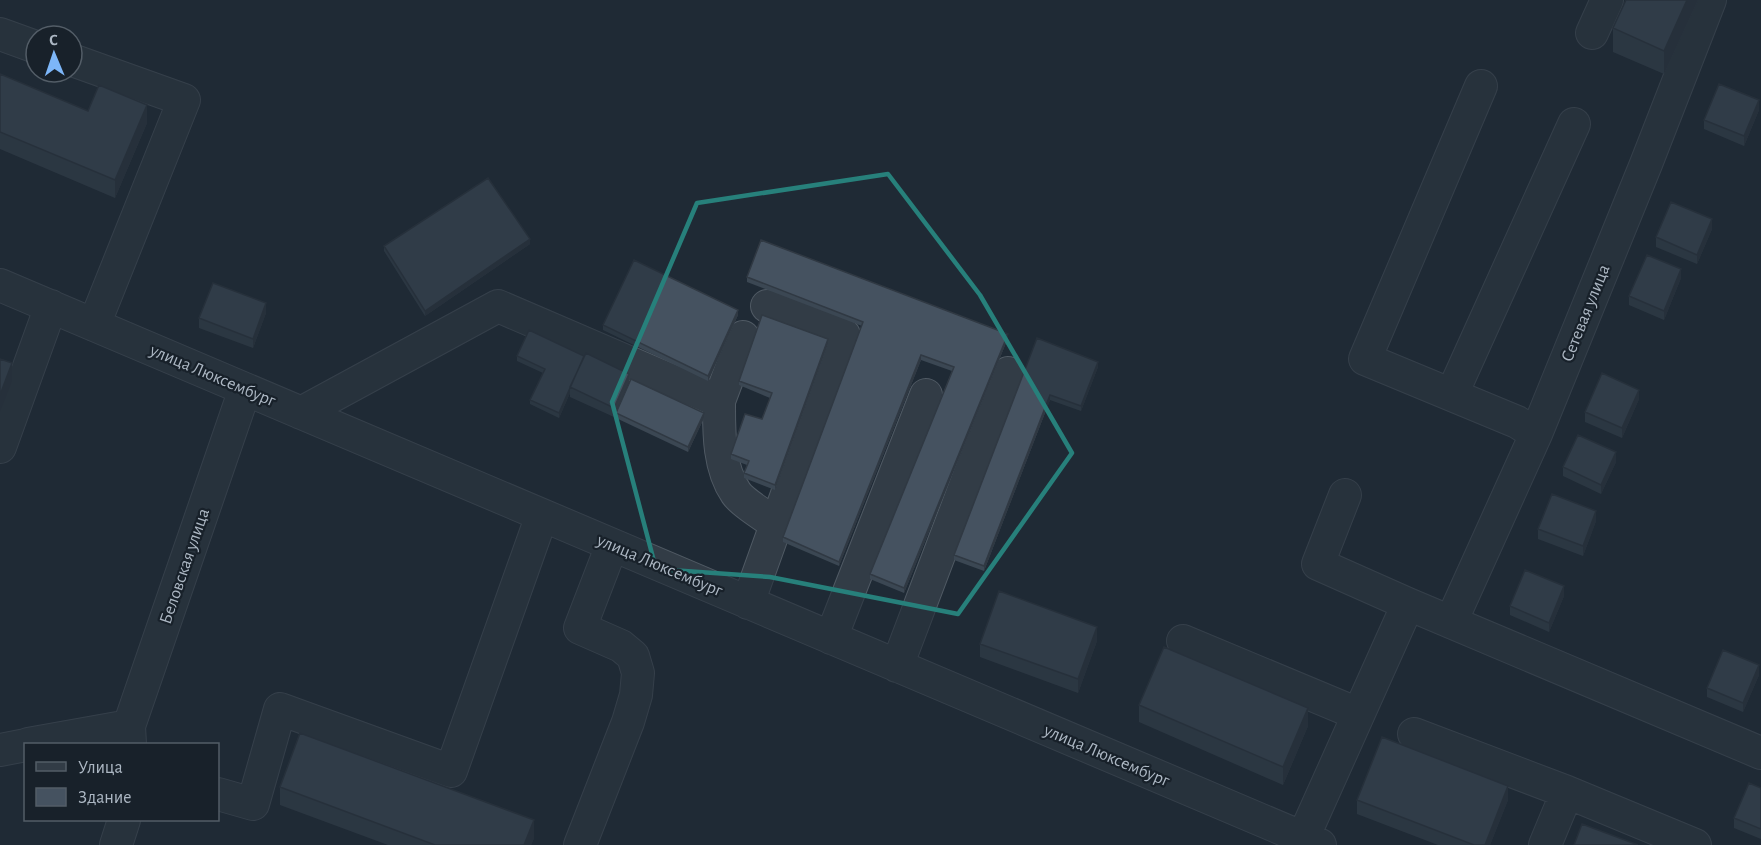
<svg xmlns="http://www.w3.org/2000/svg" width="1761" height="845" viewBox="0 0 1761 845" font-family="'Alegreya Sans',sans-serif">
	<rect width="100%" height="100%" fill="#1f2a35"/>
	<g fill="none" stroke-linecap="round" stroke-linejoin="round">
		<defs>
			<path id="minor" d="M1592 33 1607 0
				M0 34 36 47
				M72 60 184 100 94 325
				M1481 86 1365 359 1517 422 1536 434
				M0 285 1320 845
				M1452 394 1574 124
				M719 401C719 430 718 467 736 493 742 502 766 517 776 524
				M301 413 498 306 719 401 743 337
				M0 447 51 306
				M1345 495 1318 564 1408 604 1761 753
				M748 603 844 335 767 306
				M1451 622 1536 434 1646 164 1710 0
				M831 638 926 395
				M1183 641 1358 714
				M897 666 1008 373
				M1414 734 1567 792 1545 845
				M28 744 129 726
				M130 744 129 726 245 389
				M0 750 26 745
				M1567 792 1695 845
				M218 794 253 804 280 709 451 771 542 515
				M1303 838 1408 604
				M116 845 124 820
				M580 845 628 722 636 695 638 673 633 656 621 646 580 628 612 545"/>
		</defs>
		<!-- minor casing -->
		<use href="#minor" stroke="#505a64" stroke-width="34"/>
		<!-- minor -->
		<use href="#minor" stroke="#323c46" stroke-width="32"/>
	</g>
	<!-- wall -->
	<path fill="#3b4753" d="M1626 0H1698L1664 74 1613 52V28Z
		M0 74 88 111 147 123 115 198 0 149Z
		M1759 110 1744 146 1704 129V120Z
		M1712 229 1697 264 1656 247V237Z
		M530 244 425 316 384 251V246Z
		M747 277 1008 338 904 593 870 579V574L952 371 921 360 839 566 783 542V537L862 326 747 282Z
		M1681 278 1664 320 1629 305V296Z
		M266 313 253 348 199 328V318Z
		M738 315 708 381 603 330V325Z
		M1037 338 1098 367 1081 411 1050 400 984 571 954 560V555Z
		M828 344 775 490 744 478V473L747 465 731 459V454L762 419 770 398 739 385V381Z
		M517 356H584L629 374 614 417 570 397V393L559 418 530 404V400L543 373 517 361Z
		M1639 399 1622 438 1585 422V412Z
		M616 413 704 418 688 452 616 418Z
		M1616 462 1601 494 1563 476V467Z
		M1596 521 1583 556 1538 539V529Z
		M1564 596 1549 632 1510 615V606Z
		M1097 641 1078 693 980 657V644Z
		M1759 675 1743 712 1707 697V688Z
		M1139 705 1308 726 1283 785 1139 722Z
		M280 787 534 838 531 845H388L280 805Z
		M1761 788V839L1734 828V818Z
		M1357 800H1508L1490 845H1438L1357 814Z"/>
	<!-- shaded-wall -->
	<path fill="#303943" d="M1687 0H1698L1664 74V51Z
		M1759 100V110L1744 146V136Z
		M147 105V123L115 198V180Z
		M1712 219V229L1697 264V255Z
		M530 239V244L425 316V311Z
		M1681 269V278L1664 320V311Z
		M266 303V313L253 348V339Z
		M738 310V315L708 381V376Z
		M1008 334V338L904 593V588Z
		M828 339V344L775 490V485Z
		M921 355V360L839 566V562Z
		M1098 362V367L1081 411V406Z
		M12 363V381L0 412V395Z
		M629 374V383L614 417V408Z
		M570 388V393L559 418V413Z
		M1639 390V399L1622 438V428Z
		M1050 395V400L984 571V566Z
		M704 413V418L688 452V447Z
		M1616 452V462L1601 494V485Z
		M1596 511V521L1583 556V546Z
		M1564 586V596L1549 632V623Z
		M1097 627V641L1078 693V679Z
		M1759 665V675L1743 712V703Z
		M1308 708V726L1283 785V767Z
		M1508 786V800L1490 845H1485Z
		M534 820V838L531 845H524Z"/>
	<!-- building -->
	<path fill="#455260" stroke="#303943" stroke-width="1.5" d="M1626 0H1687L1664 51 1613 28Z
		M0 74 88 111 99 85 147 105 115 180 0 132Z
		M1719 84 1759 100 1744 136 1704 120Z
		M488 178 530 239 425 311 384 246Z
		M1671 202 1712 219 1697 255 1656 237Z
		M761 240 1008 334 904 588 870 574 954 367 921 355 839 562 783 537 863 322 747 277Z
		M1647 255 1681 269 1664 311 1629 296Z
		M634 260 738 310 708 376 603 325Z
		M213 283 266 303 253 339 199 318Z
		M762 315 828 339 775 485 744 473 749 461 731 454 745 414 762 419 772 393 739 381Z
		M529 330 584 356 559 413 530 400 545 369 517 356Z
		M1037 338 1098 362 1081 406 1050 395 984 566 954 555Z
		M586 353 629 374 614 408 570 387Z
		M0 359 12 363 0 395Z
		M1602 373 1639 390 1622 428 1585 412Z
		M631 379 704 413 688 447 616 413Z
		M1578 435 1616 452 1601 485 1563 467Z
		M1552 494 1596 511 1583 546 1538 529Z
		M1525 570 1564 586 1549 623 1510 606Z
		M999 591 1097 627 1078 679 980 644Z
		M1164 647 1308 708 1283 767 1139 705Z
		M1723 650 1759 665 1743 703 1707 688Z
		M300 733 534 820 524 845H435L280 787Z
		M1382 737 1508 786 1485 845H1474L1357 800Z
		M1749 783 1761 788V829L1734 818Z
		M1582 824 1638 845H1574Z"/>
	<!-- marked area -->
	<path d="M0 0H1761V845H0ZM888 174 980 295 1072 453 958 614 770 577 656 569 612 402 697 203Z" fill="#1f2a35" fill-opacity=".55" fill-rule="evenodd"/>
	<path fill="none" stroke="#27807b" stroke-width="4.5" stroke-linejoin="round" d="M888 174 980 295 1072 453 958 614 770 577 656 569 612 402 697 203Z"/>
	<g text-anchor="middle" stroke-width="4.5" stroke-linejoin="round" paint-order="stroke">
		<!-- street labels -->
		<g font-size="18" fill="#acb7c3" stroke="#18212a">
			<text transform="translate(1585 313) rotate(-68)" y="6">Сетевая улица</text>
			<text transform="translate(213 375) rotate(23)" y="6">улица Люксембург</text>
			<text transform="translate(660 565) rotate(23)" y="6">улица Люксембург</text>
			<text transform="translate(184 566) rotate(-71)" y="6">Беловская улица</text>
			<text transform="translate(1107 755) rotate(23)" y="6">улица Люксембург</text>
		</g>
	</g>
	<!-- legend -->
	<rect x="24" y="743" width="195" height="78" fill="#18212a" stroke="#535d67" stroke-width="1.5"/>
	<rect x="36" y="762" width="30" height="9" fill="#323c46" stroke="#535d67" stroke-width="1.5"/>
	<text x="78" y="773" font-size="18" fill="#acb7c3">Улица</text>
	<rect x="36" y="788" width="30" height="18" fill="#455260" stroke="#535d67" stroke-width="1.5"/>
	<text x="78" y="803" font-size="18" fill="#acb7c3">Здание</text>
	<!-- north arrow -->
	<g transform="translate(54 54) rotate(358)"><circle r="28" fill="#18212a" stroke="#535d67" stroke-width="1.5"/>
	<path d="M0-4.5L10 22L0 15L-10 22Z" fill="#7db6f8"/>
	<text y="-9" font-size="16" font-weight="bold" text-anchor="middle" fill="#acb7c3">С</text>
	</g>
</svg>
